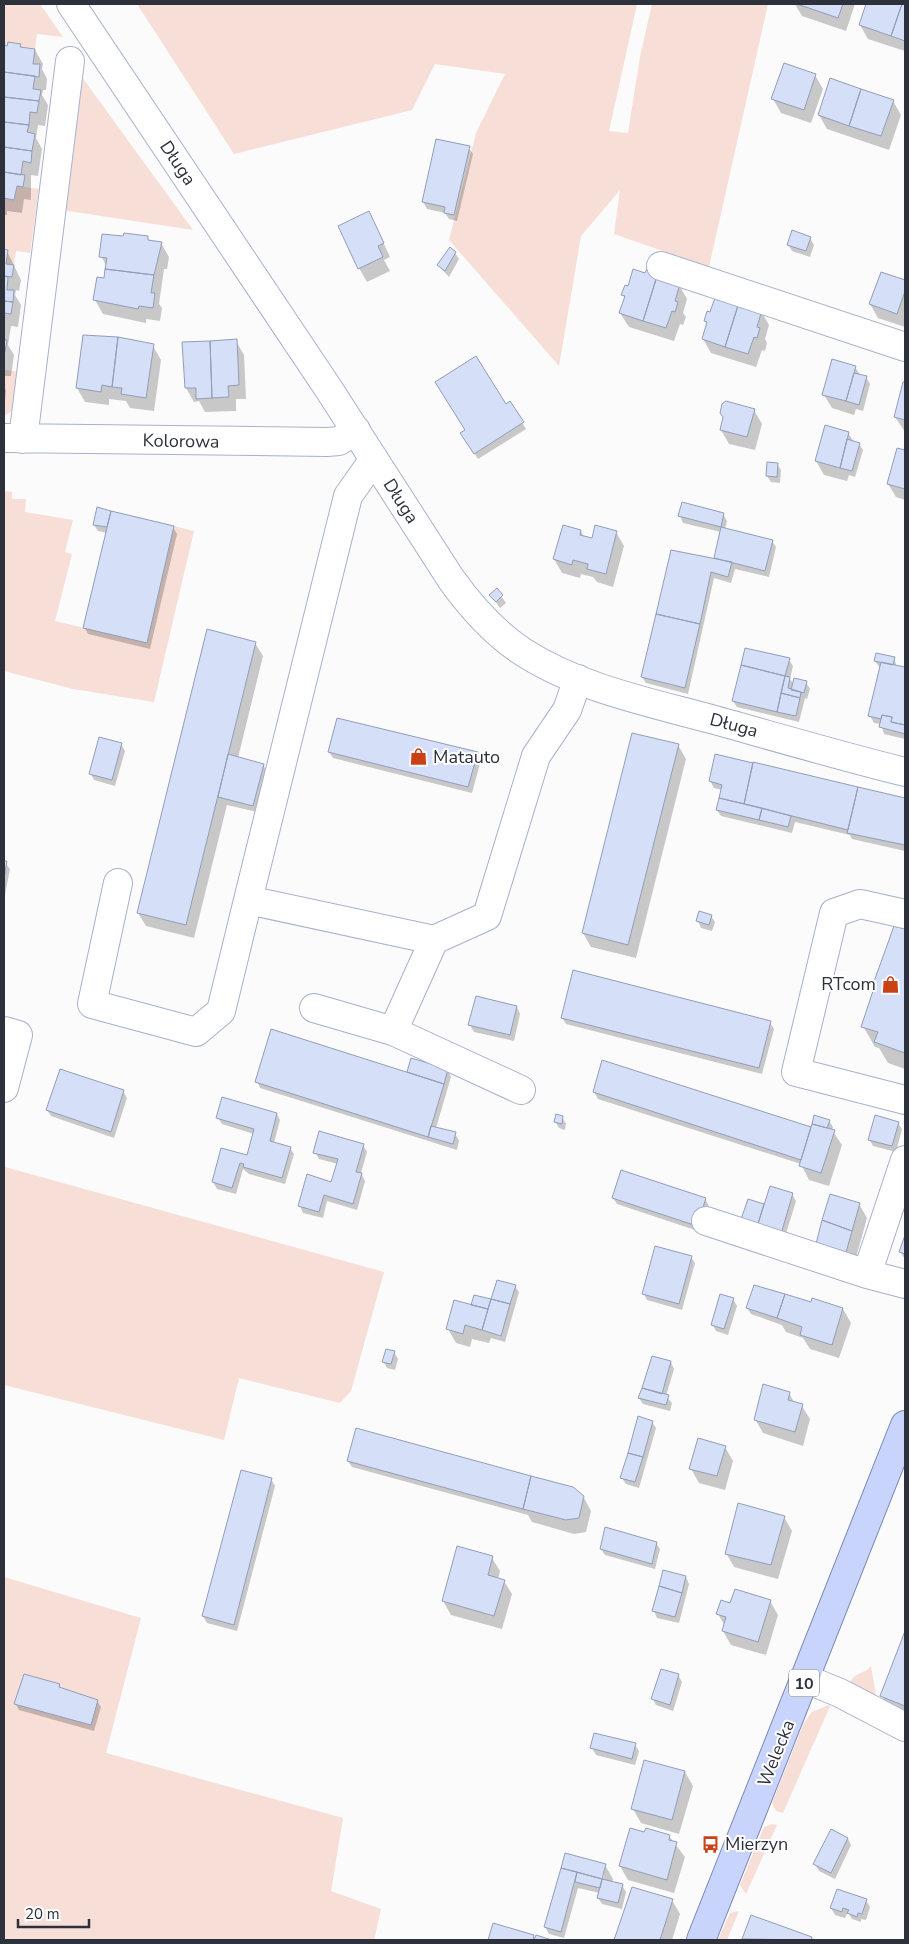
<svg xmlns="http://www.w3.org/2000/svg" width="909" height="1944" viewBox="0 0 909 1944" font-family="'Nunito Sans',sans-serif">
	<rect width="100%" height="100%" fill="#fbfbfb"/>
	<!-- green -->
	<path fill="#f7ded7" d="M4 4H40L63 37 37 34 35 49 20 47V44L8 42 7 46 4 45Z
		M137 4H637L609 131 628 133 640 57 652 4H768L709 267 614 234 620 190 581 236 559 366 449 240 476 133 505 74 435 64 412 110 234 154Z
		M79 73 193 230 62 210Z
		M17 186 39 189 30 253 16 251 14 265 6 264 8 250 4 249V198L14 200Z
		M4 370 24 372 18 407 4 416Z
		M4 491 12 492V499H26L25 512 73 520 65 552 72 554 55 621 147 643 174 526 194 531 154 702 73 689 4 671Z
		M5 1167 384 1272 351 1391 340 1403 239 1378 224 1440 4 1385Z
		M4 1577 141 1618 106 1753 343 1818 331 1891 381 1909 374 1940H4Z
		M871 1666 877 1701 850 1683C854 1672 865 1674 871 1666Z
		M831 1704 783 1813 776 1811 772 1803 804 1723 812 1712Z
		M772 1824 777 1825 746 1894 740 1885 764 1827Z
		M739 1911 727 1940H718L730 1913Z"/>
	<!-- shadow -->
	<path fill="#0003" fill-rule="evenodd" d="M795 4H855L846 31 802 16Z
		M868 4H905V51L868 39 860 25Z
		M20 45 22 49 35 50 43 64 42 69 47 79 46 90H43L42 95 48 105 45 126 38 125 36 138 42 149 38 176 31 175V200L24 199 22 213 7 211V215H4V46Z
		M815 75 823 89 811 123 781 113 773 99Z
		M893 101 901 115 889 150 827 129 819 115Z
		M469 148 473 154 457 221 449 219 445 213 427 209 423 202Z
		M369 212 390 257 384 260 390 271 367 282 359 268Z
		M147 237 149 241 161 243 169 257 167 269H164L159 304 162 308 160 321 146 319V323L103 314 95 300 105 280 107 267 101 256Z
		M810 238 814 245 810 257 792 251 788 244Z
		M4 250 7 251 21 280 19 291 16 290 15 295 21 305 18 327 11 326 8 345 14 355 11 376H4V379Z
		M455 253 459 259 449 277 438 265Z
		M881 273 905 282V327L878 318 870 304Z
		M679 285 687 299 683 313 686 317 683 325 680 324 674 341 629 327 620 313 625 299 623 295Z
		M761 311 769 325 765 339 767 343 765 351 762 350 756 367 711 353 703 339 708 325 705 321Z
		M236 341 244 355 246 399H236V411L205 412 199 401 194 402 186 388Z
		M153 346 161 360 154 411 130 408 126 401 109 399V405L85 402 77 388Z
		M855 367 861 376 866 377 870 384 863 411 856 409 854 415 832 408 824 395Z
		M904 383H905V432L895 417Z
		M4 386 6 390 5 401H4Z
		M510 403 526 429 478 459 462 433Z
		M754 410 762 424 755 450 729 444 721 430 724 417Z
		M848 433 854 442 859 444 863 450 855 477 849 475 847 481 824 475 816 461Z
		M898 449 905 452V500L896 497 888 484Z
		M777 464 781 470 780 483 771 482 767 476Z
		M98 509 173 527 177 534 150 649 88 634 84 627 107 533 98 531 94 525Z
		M723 514 727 521 725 529 772 541 776 547 769 577 735 569 731 583 714 578 688 694 646 683 642 677 715 560 721 532 683 523 680 516Z
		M581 531 584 537 593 540 616 532 624 546 613 587 597 582 593 577 581 574 580 578 562 573 554 559Z
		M497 590 506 603 500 608 491 595Z
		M255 643 263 656 238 758 263 765 267 771 257 812 227 805 194 938 146 926 138 913Z
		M894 658 897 667 905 669V739L884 734 881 724 874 723 870 716 880 668 875 661Z
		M789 660 793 666 790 679 794 685 806 682 810 689 807 699 805 698 799 722 737 707 733 701Z
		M121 744 125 751 115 786 94 780 91 774Z
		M678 745 686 759 636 958 591 947 583 933Z
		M329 752 477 753 481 760 472 793 333 758Z
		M716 756 905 799V851L852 839 850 835 795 822 792 833 721 816 717 810 722 790 714 788 710 781Z
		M4 862 10 869 4 900Z
		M711 916 715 922 712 931 701 928 698 921Z
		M895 927 905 930V1069L888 1063 879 1048 875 1047 863 1026Z
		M517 1007 520 1014 514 1041 474 1032 470 1025Z
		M562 1018 770 1023 774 1029 762 1074 566 1024Z
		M412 1059 448 1070 451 1077 436 1128 455 1134 459 1140 457 1150 260 1088 257 1081 407 1073Z
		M603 1062 811 1129 829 1121 833 1127 832 1130 842 1145 829 1186 809 1180 801 1164 598 1099 594 1092Z
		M123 1091 127 1098 114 1138 51 1116 47 1110Z
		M277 1114 280 1120 274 1143 290 1148 294 1154 285 1184 249 1174 243 1169 236 1194 217 1189 213 1182 248 1156 254 1134 222 1124 218 1118Z
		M562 1117 566 1124 565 1130 559 1128 555 1121Z
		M898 1123 902 1129 896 1152 873 1146 869 1139Z
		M363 1145 367 1152 361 1173 365 1181 357 1210 327 1201 323 1218 303 1213 300 1206 332 1184 338 1164 319 1159 315 1152Z
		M792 1194 796 1201 784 1240 746 1228 748 1201 765 1206Z
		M613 1198 705 1199 709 1206 701 1232 617 1204Z
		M859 1204 867 1218 853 1269 824 1261Z
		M905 1238V1259L900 1252Z
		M691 1257 695 1263 682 1310 647 1300 644 1294Z
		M515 1286 519 1292 505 1342 491 1338 489 1343 472 1339 470 1347 456 1343 448 1329 472 1306 475 1296 492 1301Z
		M733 1299 737 1306 728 1335 716 1331 712 1324Z
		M812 1304 843 1309 851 1323 839 1358 810 1349 803 1338 786 1332 782 1325 751 1314 747 1308Z
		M394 1352 398 1359 395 1370 387 1368 383 1361Z
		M671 1362 674 1369 666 1396 672 1403 670 1411 643 1404 639 1398Z
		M789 1393 795 1404 802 1406 810 1419 803 1446 763 1433 755 1419Z
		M652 1422 656 1428 639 1488 626 1484 622 1478Z
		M725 1447 733 1461 725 1490 699 1483 691 1469Z
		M348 1461 583 1496 591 1511 586 1532 574 1534 532 1522 528 1515 352 1467Z
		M271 1479 275 1486 237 1631 207 1623 203 1616Z
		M784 1517 792 1531 778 1579 734 1567 726 1553Z
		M656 1543 660 1549 655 1569 605 1555 601 1549Z
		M492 1558 500 1571 498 1579 504 1581 512 1594 502 1629 451 1615 443 1601Z
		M686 1577 689 1584 679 1623 657 1618 654 1611Z
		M770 1601 778 1615 766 1655 731 1645 723 1631 725 1626 718 1614Z
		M905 1634V1721L894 1717 882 1696Z
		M678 1675 682 1682 673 1711 656 1705 653 1699Z
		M59 1685 61 1689 97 1701 101 1707 94 1731 19 1710 15 1703Z
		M635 1745 639 1751 635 1765 596 1755 592 1748Z
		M685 1772 693 1786 679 1834 641 1823 633 1809Z
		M669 1836 685 1857 674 1893 628 1880 620 1866Z
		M848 1839 851 1845 835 1879 819 1871 815 1864Z
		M566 1854 605 1865 613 1879 612 1883 622 1885 626 1892 622 1909 602 1904 598 1898 600 1893 578 1888 564 1938 549 1934 545 1927ZM602 1875H604L601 1885Z
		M632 1888 672 1900 680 1914 672 1940H616Z
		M866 1900 870 1907 866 1920 861 1919V1922L852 1919 849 1914H847L845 1918 835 1915 831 1908Z
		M751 1916 817 1940H744Z
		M493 1924 533 1936 536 1940 537 1937 548 1940H489Z"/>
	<!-- building -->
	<path fill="#d6dff8" stroke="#939db8" d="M797 4H843L838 18Z
		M866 4H902L891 36 859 25Z
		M902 4H905V41L891 36Z
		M8 42 21 44 20 47 35 49 33 64H40L39 77 4 72V45L7 46Z
		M784 63 816 74 804 110 771 99Z
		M4 72 35 76 33 89 41 90 39 101 4 97Z
		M830 78 861 89 849 126 818 115Z
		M861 89 894 100 881 136 849 126Z
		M4 97 39 101 37 113 30 112 29 125 4 122Z
		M4 122 29 125 27 132 35 134 32 151 4 147Z
		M436 139 470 146 454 215 444 213 445 207 422 202Z
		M4 147 32 151 31 163 23 161 21 175 4 172Z
		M4 172 25 175 23 187 17 186 14 200 4 198Z
		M369 211 384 243 378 246 383 257 358 269 338 226Z
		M792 230 811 237 806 251 787 245Z
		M124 233 148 236V240L162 242 154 275 105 269 107 258 99 257 102 234 123 236Z
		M450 247 456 252 445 271 437 265Z
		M4 249 8 250 6 264 14 265 12 277 4 276Z
		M105 269 154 275 151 293H155L153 308 139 306 138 309 93 300 97 277 104 278Z
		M633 269 645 273 647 269 658 273 643 321 619 313 625 296 621 295 625 285 628 286Z
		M881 272 905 280V291L897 314 869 304Z
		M658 273 680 284 675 301 678 302 675 312 672 311 666 328 643 321Z
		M4 276 8 277 7 290H14L13 302 4 301Z
		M716 295 740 299 725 347 702 339 707 322 704 321 707 311 710 312Z
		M740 299 762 310 757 327 760 328 757 338 754 337 748 354 725 347Z
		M4 301 13 302 11 314 4 313Z
		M83 335 118 337 112 387 102 385 101 392 76 388Z
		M118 337 154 344 146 398 121 394 122 388 112 387Z
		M237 339 239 385 228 386 229 397 212 398 210 341Z
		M4 340H7L5 352 4 351Z
		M210 341 212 398 196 399V388H185L182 342Z
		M476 356 506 404 510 401 524 422 474 454 460 433 465 430 435 382Z
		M832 359 856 366 846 401 822 395Z
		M854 373 867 376 859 405 846 401Z
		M903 382H905V420L894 417Z
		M726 401 755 409 747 437 720 430 723 417 720 413 722 404Z
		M825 425 849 432 840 468 815 461Z
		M847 439 860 443 852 471 840 468Z
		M897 448 905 450V489L887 484Z
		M767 462 778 463 777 477 766 476Z
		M682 502 724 513 721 527 678 516Z
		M97 507 111 511 107 527 93 525Z
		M111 511 174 526 147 643 83 628Z
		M563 525 581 530 580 535 592 538 595 525 617 531 606 574 587 569 588 564 573 560 572 565 553 559Z
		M721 527 773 540 765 571 714 558Z
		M671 550 732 562 728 577 711 572 700 624 656 614Z
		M497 588 503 595 496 602 489 595Z
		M656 614 700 624 685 688 641 677Z
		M207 629 256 642 186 925 137 913Z
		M745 648 790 658 785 676 741 665Z
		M876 653 895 657 893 665 874 661Z
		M881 662 905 667V725L891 722 892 717 882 715 881 719 868 716Z
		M741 665 785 676 777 712 732 701Z
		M785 676 790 677 788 688 801 692 800 698 781 693Z
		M794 678 807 681 804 693 791 690Z
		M781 693 800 698 796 716 777 712Z
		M882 715 892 717 891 722 905 725V734L879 727Z
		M337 718 478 752 468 787 328 752Z
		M632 733 679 744 628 945 582 933Z
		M99 737 122 743 112 780 89 774Z
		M228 754 264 764 253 806 218 797Z
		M715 754 753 763 744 804 719 798 722 785 709 781Z
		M753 762 858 787 848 830 744 804Z
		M858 787 905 798V845L847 833Z
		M719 798 762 808 759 820 716 810Z
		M762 808 791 816 788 827 759 820Z
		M4 861H7L4 878Z
		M699 911 712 915 709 925 696 921Z
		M894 926 905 929V1053L874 1042 878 1032 861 1027 874 988 872 987Z
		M573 970 771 1021 759 1068 561 1018Z
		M476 996 517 1006 510 1035 468 1025Z
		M271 1029 444 1084 428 1137 255 1082Z
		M411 1058 448 1069 444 1084 407 1072Z
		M602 1060 811 1127 801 1160 593 1092Z
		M60 1069 124 1090 111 1132 46 1110Z
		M222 1097 277 1113 270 1141 291 1147 282 1178 243 1167 244 1164 240 1163 232 1188 212 1182 221 1148 247 1155 254 1129 216 1118Z
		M556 1114 563 1116 562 1124 554 1122Z
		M814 1115 830 1120 827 1128 812 1124Z
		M875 1115 899 1122 892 1146 868 1140Z
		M812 1124 835 1130 821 1173 799 1166Z
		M431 1126 456 1132 453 1144 428 1137Z
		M319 1131 364 1144 356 1172 362 1173 353 1204 324 1195 319 1212 298 1206 307 1174 331 1182 338 1159 313 1153Z
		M621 1170 706 1198 697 1226 612 1198Z
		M770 1186 793 1193 781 1234 757 1227Z
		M830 1194 860 1203 852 1231 822 1220Z
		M748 1199 764 1204 757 1227 740 1222Z
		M822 1220 852 1231 845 1256 815 1248Z
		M905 1235V1254L899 1252Z
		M655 1246 692 1256 679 1304 642 1294Z
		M497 1280 516 1285 510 1304 491 1299Z
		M754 1285 785 1294 777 1318 746 1308Z
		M720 1294 734 1298 724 1329 711 1325Z
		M785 1294 811 1302 812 1298 843 1308 832 1345 800 1335 802 1327 777 1318Z
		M474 1295 491 1299 488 1309 471 1305Z
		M491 1299 510 1304 501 1336 482 1330Z
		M454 1300 488 1309 482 1330 465 1325 463 1334 446 1329Z
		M386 1349 395 1351 391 1364 382 1362Z
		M652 1356 671 1361 662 1394 642 1388Z
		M763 1384 790 1392 788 1400 803 1404 795 1432 754 1420Z
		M642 1388 669 1395 666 1405 638 1398Z
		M638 1416 653 1421 643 1457 628 1453Z
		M356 1428 531 1476 523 1509 347 1461Z
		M698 1438 726 1446 717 1476 689 1469Z
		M628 1453 643 1457 635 1482 620 1478Z
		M241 1470 272 1478 234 1625 202 1616Z
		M531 1476 573 1487 584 1496 579 1518 566 1520 523 1509Z
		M738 1503 785 1516 771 1565 725 1554Z
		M605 1527 657 1542 652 1564 600 1549Z
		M457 1546 493 1556 488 1575 505 1580 494 1616 442 1601Z
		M663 1570 686 1576 682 1593 659 1586Z
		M659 1586 682 1593 675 1617 652 1611Z
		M735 1589 771 1600 758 1642 722 1631 726 1617 716 1614 721 1600 730 1603Z
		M905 1631V1706L880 1696Z
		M661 1669 679 1674 670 1705 651 1699Z
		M24 1674 60 1684 59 1687 98 1700 91 1725 14 1704Z
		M594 1733 636 1743 632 1759 590 1748Z
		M644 1760 685 1771 672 1820 631 1809Z
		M630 1828 644 1832 646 1828 670 1835 669 1840 677 1842 667 1880 619 1866Z
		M831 1829 848 1838 831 1873 813 1864Z
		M565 1853 606 1864 602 1879 561 1868Z
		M561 1868 577 1872 561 1932 544 1927Z
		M577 1872 602 1879 600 1888 575 1882Z
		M602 1879 623 1884 618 1903 597 1898Z
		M632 1887 673 1899 660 1940H614Z
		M837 1889 867 1899 862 1914 858 1913 857 1917 847 1913 849 1910 843 1908 842 1912 830 1908Z
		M751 1915 812 1937 811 1940 742 1939Z
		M493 1923 534 1935 533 1940H488Z
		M536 1935 552 1940H534Z"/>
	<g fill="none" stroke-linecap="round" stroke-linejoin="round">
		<defs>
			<path id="minor" d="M71 4 330 391 451 579C471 607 494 633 523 652 579 688 648 702 711 719 776 737 840 756 905 772
				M661 266 905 347
				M5 438 327 442 339 441 356 430
				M23 439 70 61
				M374 459 348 496 248 900 434 940 487 916 536 756 567 710 578 679
				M118 883 92 1004 196 1032 221 1011 248 900
				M905 914 860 904 834 913 796 1072 905 1100
				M434 940 393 1031 521 1090
				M314 1008 393 1031
				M4 1031 18 1035 4 1088
				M706 1221 867 1274 905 1160
				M867 1274 905 1284
				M806 1679 840 1693 905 1727"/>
			<path id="major" d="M701 1940 905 1425"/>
		</defs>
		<!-- minor casing -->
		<use href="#minor" stroke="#a7b1cd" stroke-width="30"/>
		<!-- major casing -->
		<use href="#major" stroke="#7a89b6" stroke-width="30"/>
		<!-- minor -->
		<use href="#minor" stroke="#fff" stroke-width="28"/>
		<!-- major -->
		<use href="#major" stroke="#c8d4fb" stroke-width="28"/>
	</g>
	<!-- icons -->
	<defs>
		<symbol id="shop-bare" viewBox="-9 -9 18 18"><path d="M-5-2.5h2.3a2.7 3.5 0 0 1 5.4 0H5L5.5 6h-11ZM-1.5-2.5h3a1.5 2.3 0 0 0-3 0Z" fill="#c94115" stroke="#fff" stroke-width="2.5" paint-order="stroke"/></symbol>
		<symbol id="bus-bare" viewBox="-9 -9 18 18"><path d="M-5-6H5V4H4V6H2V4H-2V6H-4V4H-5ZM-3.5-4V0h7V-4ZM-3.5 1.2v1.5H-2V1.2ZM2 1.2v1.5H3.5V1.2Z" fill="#c94115" stroke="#fff" stroke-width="2.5" paint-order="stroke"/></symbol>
	</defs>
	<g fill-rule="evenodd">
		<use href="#shop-bare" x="406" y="744" width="25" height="25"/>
		<use href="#shop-bare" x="878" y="972" width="25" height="25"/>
		<use href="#bus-bare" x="698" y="1832" width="25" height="25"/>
	</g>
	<g text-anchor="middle" stroke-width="4" stroke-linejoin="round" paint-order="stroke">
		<!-- shield labels -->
		<rect fill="#fff" stroke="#6c6f76" stroke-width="1" x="789" y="1669.5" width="30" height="27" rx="4"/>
		<g font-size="16" font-weight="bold" fill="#2d313c">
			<text x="804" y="1689">10</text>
		</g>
		<!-- street labels -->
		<g font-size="18" fill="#2d313c" stroke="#fff">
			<text transform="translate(178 163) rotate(56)" y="6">Długa</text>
			<text transform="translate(181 441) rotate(1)" y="6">Kolorowa</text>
			<text transform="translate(401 501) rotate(57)" y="6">Długa</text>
			<text transform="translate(734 725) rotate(15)" y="6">Długa</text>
			<text transform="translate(776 1753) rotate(-68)" y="6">Welecka</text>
		</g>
		<!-- poi labels -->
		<g font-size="18" fill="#2d313c" stroke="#fff" text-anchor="start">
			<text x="433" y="763">Matauto</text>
			<text x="876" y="990" text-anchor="end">RTcom</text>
			<text x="725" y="1850">Mierzyn</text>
		</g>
	</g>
	<!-- border -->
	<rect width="909" height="1944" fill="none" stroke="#2d313c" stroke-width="10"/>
	<!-- scale -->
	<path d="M18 1919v8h71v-8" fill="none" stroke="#2d313c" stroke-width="2.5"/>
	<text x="25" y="1919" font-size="15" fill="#2d313c" stroke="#ffffff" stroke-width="4" paint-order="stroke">20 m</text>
</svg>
